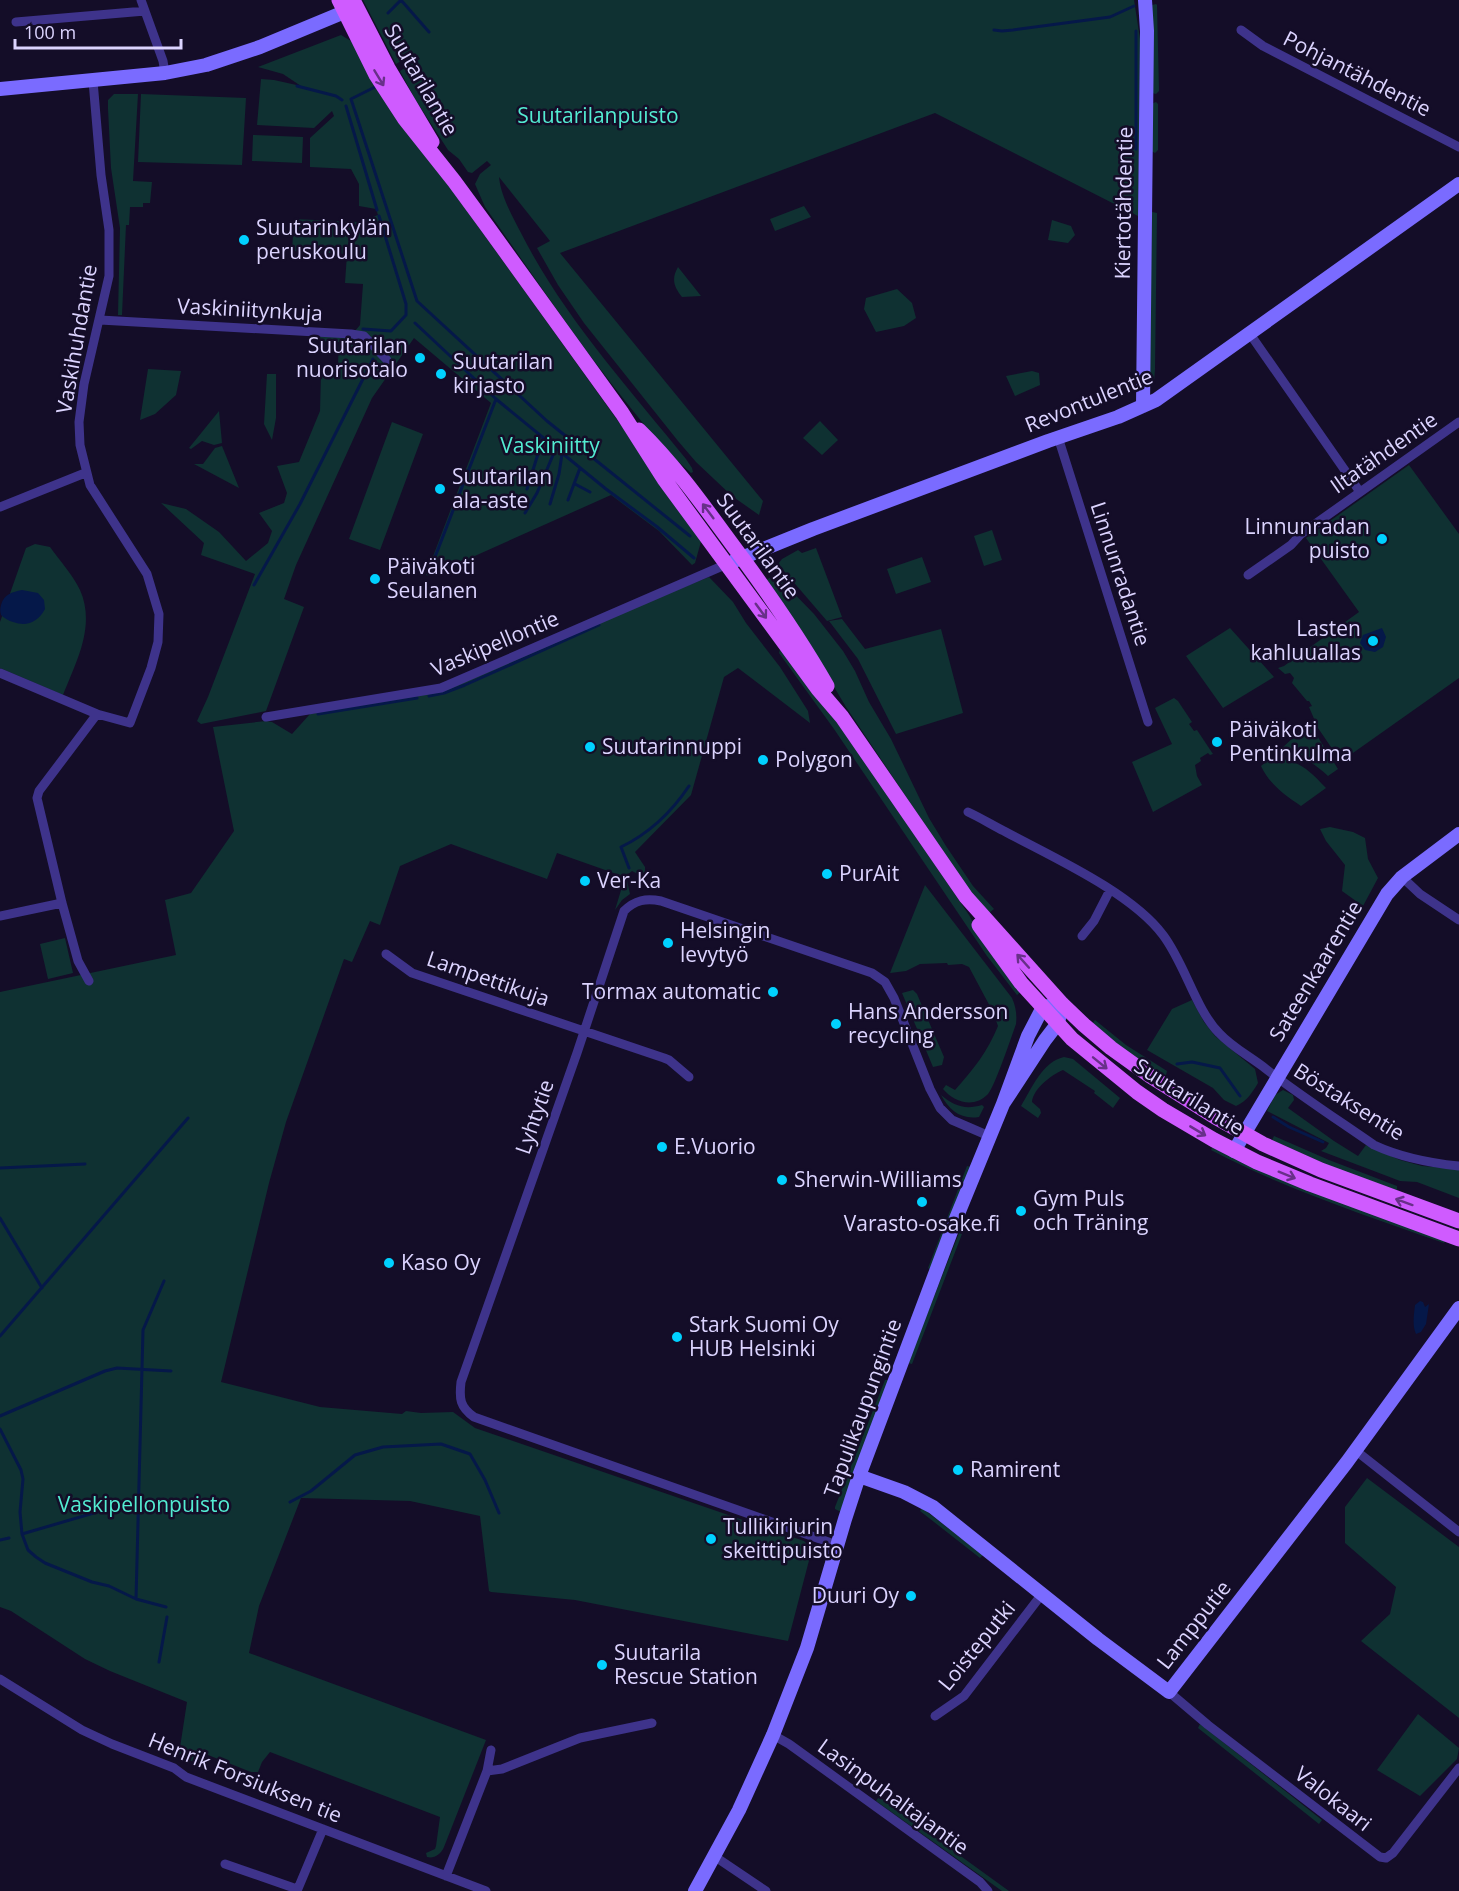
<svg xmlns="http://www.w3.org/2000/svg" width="1459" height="1891" viewBox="0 0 1459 1891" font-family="'Open Sans',sans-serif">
	<rect width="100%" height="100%" fill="#140d28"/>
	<!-- green -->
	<path fill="#0f3132" d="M363 0H1134L1140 39 1138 216 935 113 560 253 763 501 759 515 732 496 696 462 678 441 584 323 558 285 537 248 550 241 499 177C501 197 512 215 521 233 563 316 627 386 686 459L692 468 693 472 691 473C661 448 638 417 614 387 569 329 528 268 485 207L475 184 480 174 491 165 487 161 472 173 468 172 459 159 448 150 415 99 400 71 420 59 415 53 396 64Z
		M1156 4 1157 5 1159 91 1156 94 1152 93V5Z
		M341 35 351 41 380 90 702 538 695 563 692 565 659 531 611 495 430 576 426 575 491 403 414 338 372 398 296 565 284 599 304 607 266 711 201 724 197 721 208 697 255 574 201 555 204 543 161 503 186 509 219 532 246 561 268 543 272 531 259 513 284 503 287 493 277 466 299 462 320 411 321 373H334L338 364 339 342 310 341V335L350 337 360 325 363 284 345 283 347 254 292 251 294 219 359 222 378 215 376 209 359 206V184L351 169 310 167V138L334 116 332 111 314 128 257 125 261 79 274 80 301 86 283 74 258 67Z
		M114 94H138L133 181 152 182 150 203H143V207H130L129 225H126L122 315H118L120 228 111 168 108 109V100Z
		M141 94 246 98 242 165 138 162Z
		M1156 102 1158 104V150L1155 153 1151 151V104Z
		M253 135 303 137 302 163 252 161Z
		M804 206 811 217 775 231 770 219Z
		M1152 212 1157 213 1155 369 1154 382 1151 385 1149 383Z
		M1052 220 1071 226 1075 235 1068 243 1048 240Z
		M678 267 701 296 682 297C674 287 671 279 678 267Z
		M897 289 912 303 916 318 904 326 876 332 864 309 866 298Z
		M148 369 181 371 176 395 155 414 140 420Z
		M1032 371 1039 373 1040 385 1015 396 1006 376Z
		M267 374H276V418L272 440 264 424Z
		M219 411 222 443 214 445 202 441 191 449 189 448Z
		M820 421 838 440 822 455 803 438Z
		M392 422 423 434 380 550 349 539Z
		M222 446 239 488 194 464H203L215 448Z
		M1409 465 1459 534V678L1343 760 1337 752 1335 753 1318 728 1309 707 1312 706 1309 701H1307L1292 683 1294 678 1290 673 1285 674 1278 668 1284 666 1359 612 1306 538Z
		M992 530 1002 560 984 566 974 536Z
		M35 544 50 547C60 561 73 575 80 590 96 626 76 662 63 695L0 668V622L26 548Z
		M816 548 842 617 827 621 778 564 782 559 798 550 802 553Z
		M922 557 931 582 896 594 887 569Z
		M774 575 779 578 814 614 843 651 855 671 869 702 891 739 929 818 946 846 973 886 994 909 989 913 978 904 846 707 806 640 766 580Z
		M709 577 733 602 746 623 780 667 808 711 810 723 738 668 724 677 691 795 635 852 645 867V873L638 874 632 871 626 876 630 894 622 900 615 910 625 877 557 853 547 879 451 844 400 866 380 925 370 921 352 962 344 959 286 1122 269 1183 221 1382 320 1407 402 1414 406 1411 421 1413 453 1412 475 1428 804 1541 812 1549 788 1641 575 1600 491 1592 489 1591 480 1516 410 1501 301 1498 259 1606 249 1653 486 1740 444 1847C441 1854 434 1859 427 1857L426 1853 435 1849 436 1846 440 1817 270 1752 262 1762 258 1772H251L203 1753 195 1763 179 1754 187 1702 110 1671 85 1659 11 1611 0 1607V992L176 955 165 900 191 893 234 831 213 727 266 721 272 722 292 734 310 714 406 698Z
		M842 619 865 649 941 629 963 713 896 734 858 659 829 621Z
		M1230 628 1274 677 1223 708 1186 656Z
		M780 649 849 738 969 915 990 953 1022 991 1017 995 987 956 834 729 779 653Z
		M1174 698 1178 701 1192 722 1189 724 1194 731 1197 730 1213 754 1210 755 1208 753 1200 758 1201 761 1195 765 1197 776 1202 785 1153 812 1132 762 1172 744 1155 708Z
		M1309 723 1338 769 1328 776C1314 763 1300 755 1282 748Z
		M1272 757C1300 761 1307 768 1326 788L1301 806C1285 795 1270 785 1261 766Z
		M1330 827 1353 832 1365 838 1368 859 1378 878 1363 906 1342 891 1345 865 1326 841 1320 829Z
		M925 885 1012 998C1016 1007 1017 1015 1016 1024 1011 1038 995 1086 988 1094 974 1109 954 1102 943 1089L946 1085 955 1090C973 1070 988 1051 998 1026L993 1012 969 967 962 964 948 965 947 963 920 964 906 971 890 973Z
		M65 938 73 973 48 979 40 944Z
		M913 990 917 994 944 1057 942 1065 933 1067 902 993Z
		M1192 1000 1204 1022 1215 1036 1255 1069 1258 1083C1252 1093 1247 1101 1236 1106L1224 1100 1213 1088 1147 1050 1172 1009Z
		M1095 1020 1126 1045 1167 1071 1166 1075C1142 1069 1111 1039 1092 1024Z
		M1064 1057 1073 1059 1120 1098 1113 1108 1094 1093 1095 1091 1063 1070C1051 1075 1033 1089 1032 1102L1040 1109 1041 1113 1038 1118 1021 1106C1032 1088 1042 1062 1064 1057Z
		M1283 1090 1293 1095 1294 1100 1288 1108 1334 1141 1358 1156 1366 1145 1400 1160 1422 1166 1459 1169V1198L1417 1182 1400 1181 1387 1176 1321 1151 1326 1148 1329 1143 1267 1111 1275 1095Z
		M941 1095C954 1106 965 1110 982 1105L984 1107 979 1117C961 1120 949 1110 941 1095Z
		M1274 1136 1329 1160 1397 1186V1190L1343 1172 1272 1140Z
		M1213 1146 1445 1241 1444 1243C1365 1215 1285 1189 1211 1150Z
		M967 1166 971 1167 931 1270 928 1268Z
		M959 1233 962 1234 912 1364 908 1363Z
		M885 1380H889L841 1512 835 1509V1507Z
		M1367 1478 1459 1547V1718L1361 1641 1390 1614 1396 1587 1345 1543V1507Z
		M922 1508 983 1555 980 1558 920 1511Z
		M1418 1714 1459 1748 1457 1759 1420 1796 1377 1770Z
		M1200 1724 1322 1820 1319 1824 1198 1728Z
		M879 1797 1009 1891H1002L876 1801Z"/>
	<!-- water -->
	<path fill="#051849" d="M22 590 38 593 44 600 45 609C38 622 27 627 13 622 9 621 4 618 1 615 0 611 0 609 1 605 4 594 12 592 22 590Z
		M1382 628 1386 637 1383 647 1375 652 1365 650 1360 643 1363 635Z
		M1420 1301 1423 1302 1425 1307 1429 1304 1426 1324 1421 1332 1416 1334C1412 1326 1414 1314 1415 1305Z"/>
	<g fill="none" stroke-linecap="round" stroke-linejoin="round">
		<!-- stream -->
		<path stroke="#051849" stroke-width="3" d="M388 13 401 0 429 32
			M994 30 1002 31 1013 30 1110 17 1134 6
			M297 86 336 96 342 100
			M377 86 351 99 417 301 547 421 690 536
			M346 106 377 210
			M1136 149V31
			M415 323 496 399 606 489 656 526 694 558
			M363 329 391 331 406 315V304L379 216
			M575 484 590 492
			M527 489 543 438
			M568 500 580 468
			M550 504 559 474 562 454
			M525 513 537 493 556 448
			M430 570 496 399
			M254 585 300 504 373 359
			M429 696 444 693 465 685 599 625
			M318 714 417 698
			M629 868 621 847C650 833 671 813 689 786
			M1177 1064 1192 1062 1220 1068 1240 1096
			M1273 1117 1289 1127 1323 1142
			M0 1168 85 1164
			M0 1218 42 1288
			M0 1336 188 1118
			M0 1416 105 1371 117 1368 171 1371
			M0 1429 21 1470 23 1479 20 1512 22 1534 28 1550 36 1557 45 1563 92 1582 109 1586 136 1599 166 1607
			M290 1502 311 1491 355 1455 383 1447 441 1444 470 1454 485 1480 499 1513
			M22 1534 128 1503
			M0 1540 9 1538
			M136 1599 143 1330 164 1281
			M159 1662 167 1617"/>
		<!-- street -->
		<path stroke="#3e338b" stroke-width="9" d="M141 0 163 61 165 73
			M16 22 145 11
			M1241 30 1263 46 1459 147
			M100 320 351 334 364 336 387 360
			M1250 334 1360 492
			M1058 437 1148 722
			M0 507 85 473
			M1248 575 1291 545 1301 534 1459 422
			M0 673 97 714 130 723 151 668 158 642 159 614 147 574 90 485 80 445 79 422 84 384 109 276V230L101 175 93 81
			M266 717 441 688 727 564
			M968 812C981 818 992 825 1004 831 1052 857 1131 892 1163 935 1185 964 1196 1010 1219 1033 1233 1048 1251 1057 1266 1069 1301 1096 1338 1120 1374 1145 1402 1158 1429 1163 1459 1166
			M1402 877 1420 894 1459 920
			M0 916 62 903
			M1082 936 1094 921 1110 890
			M386 954 412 973 664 1058 669 1060 689 1077
			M89 981 78 961 62 903 37 798 39 791 97 714
			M1355 1450 1459 1532
			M837 1545 474 1417C460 1407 459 1399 461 1382L577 1053 624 911C635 900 646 898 661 901L872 973 885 982 894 998 930 1089 940 1108 952 1120 989 1136
			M0 1679 82 1730 112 1744 174 1768 186 1777 486 1891
			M1169 1692 1208 1725 1380 1857 1386 1858 1393 1853 1459 1768
			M935 1716 964 1696 1042 1594
			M773 1735 789 1744 980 1882 988 1891
			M487 1771 502 1769 580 1738 652 1723
			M714 1856 766 1891
			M225 1864 297 1889
			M446 1876 487 1771 491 1750
			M297 1891 323 1829"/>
		<!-- secondary -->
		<path stroke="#7a6bff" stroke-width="14" d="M0 89 165 73 206 65 260 47 354 8
			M1143 406 1147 31 1145 0
			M734 561 813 529 1048 441 1118 417 1156 400 1459 184
			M1234 1151 1387 894 1402 877 1459 834
			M859 1476 904 1492 933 1507 1098 1639 1169 1692 1347 1462 1459 1308
			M695 1891 739 1810 773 1735 807 1648 845 1519 859 1476 955 1221 1003 1104 1028 1036 1043 1007 1062 1004 1058 1023 1045 1040 1003 1104"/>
		<!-- primary -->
		<path stroke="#cf5bff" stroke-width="15" d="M339 0 376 75 404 118 454 181 487 226 622 413 664 479 818 689 842 717 966 897 1062 1004 1084 1025 1111 1048 1150 1076 1215 1117 1263 1144 1321 1170 1459 1221
			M353 0 388 68 432 142
			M639 430C679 469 710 515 743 559 773 600 802 642 827 686
			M979 925 1021 983 1072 1039 1137 1092 1163 1110 1214 1140 1257 1162 1310 1184 1459 1239"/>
	</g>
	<!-- one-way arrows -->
	<defs><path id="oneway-shaft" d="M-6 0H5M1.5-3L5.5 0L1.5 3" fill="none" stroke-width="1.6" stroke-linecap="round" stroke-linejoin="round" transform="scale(1.5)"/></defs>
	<g stroke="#683089">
		<use href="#oneway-shaft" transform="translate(379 78) rotate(59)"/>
		<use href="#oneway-shaft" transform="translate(708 511) rotate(-127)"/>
		<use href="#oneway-shaft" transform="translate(761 611) rotate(54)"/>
		<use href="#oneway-shaft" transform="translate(1023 961) rotate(-132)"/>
		<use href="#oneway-shaft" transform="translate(1100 1063) rotate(39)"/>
		<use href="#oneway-shaft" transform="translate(1198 1131) rotate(31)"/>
		<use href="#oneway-shaft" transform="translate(1287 1175) rotate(22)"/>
		<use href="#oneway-shaft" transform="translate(1404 1202) rotate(-160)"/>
	</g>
	<!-- markers -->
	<g fill="#00d1ff" stroke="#140d28" stroke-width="2">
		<circle cx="244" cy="240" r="6"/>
		<circle cx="420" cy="358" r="6"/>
		<circle cx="441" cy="374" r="6"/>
		<circle cx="440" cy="489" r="6"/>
		<circle cx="1382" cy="539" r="6"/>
		<circle cx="375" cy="579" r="6"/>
		<circle cx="1373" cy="641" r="6"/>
		<circle cx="1217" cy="742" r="6"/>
		<circle cx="590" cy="747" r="6"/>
		<circle cx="763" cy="760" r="6"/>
		<circle cx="827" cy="874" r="6"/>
		<circle cx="585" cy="881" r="6"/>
		<circle cx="668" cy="943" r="6"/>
		<circle cx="773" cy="992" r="6"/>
		<circle cx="836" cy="1024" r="6"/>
		<circle cx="662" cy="1147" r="6"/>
		<circle cx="782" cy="1180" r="6"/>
		<circle cx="922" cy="1202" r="6"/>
		<circle cx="1021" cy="1211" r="6"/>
		<circle cx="389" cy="1263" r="6"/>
		<circle cx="677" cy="1337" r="6"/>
		<circle cx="958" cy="1470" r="6"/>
		<circle cx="711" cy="1539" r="6"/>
		<circle cx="911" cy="1596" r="6"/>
		<circle cx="602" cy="1665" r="6"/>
	</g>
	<g text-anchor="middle" stroke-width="5" stroke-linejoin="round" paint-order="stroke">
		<!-- street labels -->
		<g font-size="21" fill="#dcd4ff" stroke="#140d28">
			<text transform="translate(1357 74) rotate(27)" y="7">Pohjantähdentie</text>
			<text transform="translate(421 80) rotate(60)" y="7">Suutarilantie</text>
			<text transform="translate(1124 203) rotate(-89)" y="7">Kiertotähdentie</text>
			<text transform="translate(250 310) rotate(3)" y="7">Vaskiniitynkuja</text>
			<text transform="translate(77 339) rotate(-80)" y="7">Vaskihuhdantie</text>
			<text transform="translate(1089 401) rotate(-22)" y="7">Revontulentie</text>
			<text transform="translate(1384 453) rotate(-35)" y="7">Iltatähdentie</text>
			<text transform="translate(758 546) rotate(54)" y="7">Suutarilantie</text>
			<text transform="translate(1120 574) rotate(72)" y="7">Linnunradantie</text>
			<text transform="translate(495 644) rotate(-23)" y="7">Vaskipellontie</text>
			<text transform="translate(1316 971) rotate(-59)" y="7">Sateenkaarentie</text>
			<text transform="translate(488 979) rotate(19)" y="7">Lampettikuja</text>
			<text transform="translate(1189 1097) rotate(32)" y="7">Suutarilantie</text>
			<text transform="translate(1349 1102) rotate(32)" y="7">Böstaksentie</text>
			<text transform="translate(535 1117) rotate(-71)" y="7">Lyhtytie</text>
			<text transform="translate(863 1408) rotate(-70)" y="7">Tapulikaupungintie</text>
			<text transform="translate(1194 1625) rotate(-52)" y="7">Lampputie</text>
			<text transform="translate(977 1646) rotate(-51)" y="7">Loisteputki</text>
			<text transform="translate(245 1778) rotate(22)" y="7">Henrik Forsiuksen tie</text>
			<text transform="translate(893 1797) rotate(36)" y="7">Lasinpuhaltajantie</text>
			<text transform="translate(1333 1799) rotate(38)" y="7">Valokaari</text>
		</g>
		<!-- park labels -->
		<g font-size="21" fill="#53ecd2" stroke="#140d28">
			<text x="598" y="123">Suutarilanpuisto</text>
			<text x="550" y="453">Vaskiniitty</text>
			<text x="144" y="1512">Vaskipellonpuisto</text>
		</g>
		<!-- poi labels -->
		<g font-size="21" fill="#dcd4ff" stroke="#140d28" text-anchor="start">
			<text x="256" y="235">Suutarinkylän<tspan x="256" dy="24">peruskoulu</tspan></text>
			<text x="408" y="353" text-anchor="end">Suutarilan<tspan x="408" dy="24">nuorisotalo</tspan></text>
			<text x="453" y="369">Suutarilan<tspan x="453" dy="24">kirjasto</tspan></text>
			<text x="452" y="484">Suutarilan<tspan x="452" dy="24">ala-aste</tspan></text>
			<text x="1370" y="534" text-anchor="end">Linnunradan<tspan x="1370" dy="24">puisto</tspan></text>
			<text x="387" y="574">Päiväkoti<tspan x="387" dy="24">Seulanen</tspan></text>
			<text x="1361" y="636" text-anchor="end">Lasten<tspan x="1361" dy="24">kahluuallas</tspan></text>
			<text x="1229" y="737">Päiväkoti<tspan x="1229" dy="24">Pentinkulma</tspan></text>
			<text x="602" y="754">Suutarinnuppi</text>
			<text x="775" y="767">Polygon</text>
			<text x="839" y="881">PurAit</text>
			<text x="597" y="888">Ver-Ka</text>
			<text x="680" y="938">Helsingin<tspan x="680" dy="24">levytyö</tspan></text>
			<text x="761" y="999" text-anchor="end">Tormax automatic</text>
			<text x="848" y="1019">Hans Andersson<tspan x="848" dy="24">recycling</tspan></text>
			<text x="674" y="1154">E.Vuorio</text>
			<text x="794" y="1187">Sherwin-Williams</text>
			<text x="1033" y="1206">Gym Puls<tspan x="1033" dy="24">och Träning</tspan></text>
			<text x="922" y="1231" text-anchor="middle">Varasto-osake.fi</text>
			<text x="401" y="1270">Kaso Oy</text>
			<text x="689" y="1332">Stark Suomi Oy<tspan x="689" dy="24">HUB Helsinki</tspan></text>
			<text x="970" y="1477">Ramirent</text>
			<text x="723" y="1534">Tullikirjurin<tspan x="723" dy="24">skeittipuisto</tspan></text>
			<text x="899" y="1603" text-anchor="end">Duuri Oy</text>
			<text x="614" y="1660">Suutarila<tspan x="614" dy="24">Rescue Station</tspan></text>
		</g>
	</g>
	<!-- scale -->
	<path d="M15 39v9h166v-9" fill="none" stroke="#dcd4ff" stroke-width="3"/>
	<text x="24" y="39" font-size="18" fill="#dcd4ff" stroke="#140d28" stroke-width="4.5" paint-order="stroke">100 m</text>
</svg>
